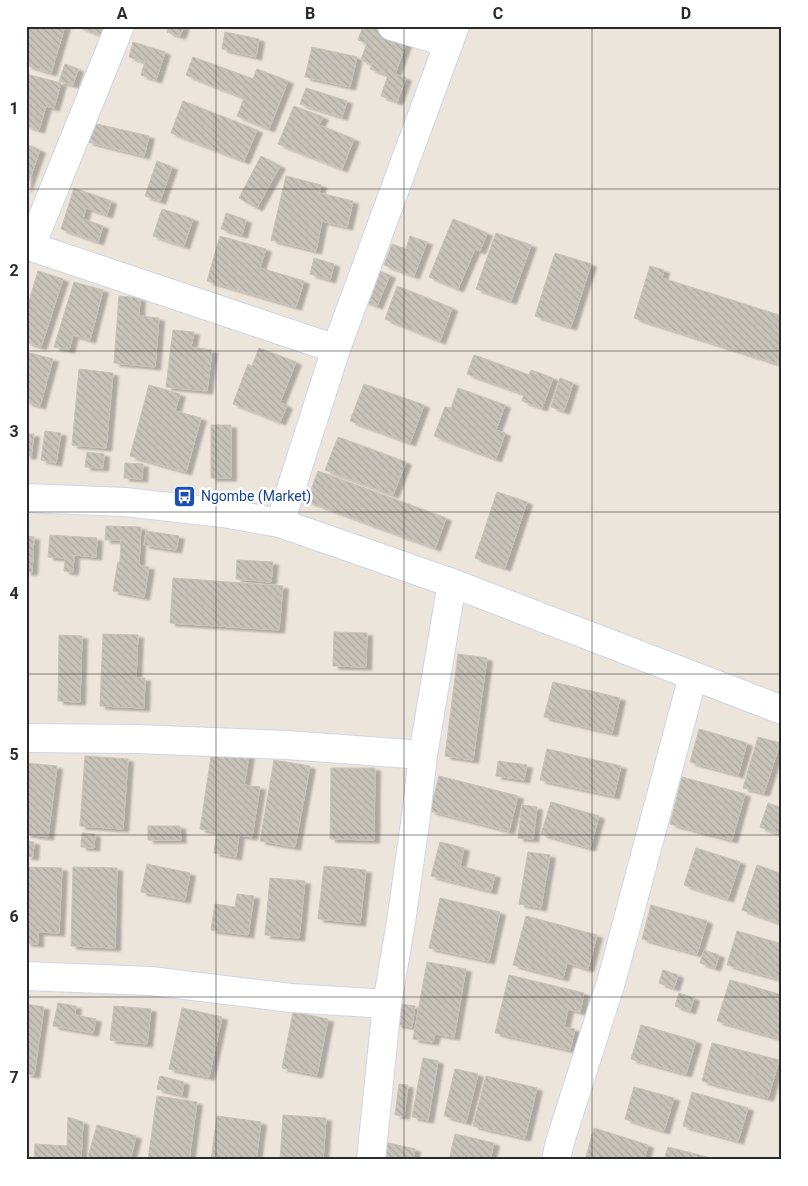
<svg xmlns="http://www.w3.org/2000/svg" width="808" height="1186" viewBox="0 0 808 1186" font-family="Roboto,sans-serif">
	<defs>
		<pattern id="building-back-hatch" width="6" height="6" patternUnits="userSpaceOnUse" patternTransform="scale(1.25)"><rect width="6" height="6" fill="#c7c3ba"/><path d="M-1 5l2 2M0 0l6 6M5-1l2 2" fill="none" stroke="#aba8a0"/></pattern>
		<filter id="shadow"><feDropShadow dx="5.5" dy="3" stdDeviation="1" flood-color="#0004"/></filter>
	</defs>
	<rect width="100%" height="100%" fill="#ece5dc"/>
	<!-- building -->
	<path fill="url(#building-back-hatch)" stroke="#c8c1b5" filter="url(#shadow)" d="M26 26H65L51 73 26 65Z
		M77 26H106L102 36Z
		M169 26H184L180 36 167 32Z
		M363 26H374L408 38 395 74 406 78 397 102 381 96 388 75 370 69 372 64 361 60 367 43 358 40Z
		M225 32 259 39 256 57 222 49Z
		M133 42 165 52 156 80 141 75 145 62 129 57Z
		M312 47 357 57 350 87 305 77Z
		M193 57 253 79 257 69 288 81 269 129 237 116 244 98 186 75Z
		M65 64 78 69 73 85 59 81Z
		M26 74 61 83 54 108 46 106 39 130 26 126Z
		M306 88 347 101 342 117 300 104Z
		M183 101 257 130 244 161 171 133Z
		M294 106 323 117 319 125 354 139 342 169 278 144Z
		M92 123 149 136 144 156 88 142Z
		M26 144 40 150 26 189Z
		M261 156 280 166 257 208 239 198Z
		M157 161 172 167 160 201 145 196Z
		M286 176 321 185 319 193 353 201 347 227 322 221 316 251 271 240Z
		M74 188 111 201 107 215 86 208 83 219 103 226 98 242 61 229Z
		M162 209 193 219 184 246 153 236Z
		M226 213 246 220 242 235 221 229Z
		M453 219 487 233 480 251 475 249 458 289 429 277Z
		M496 233 531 245 511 301 476 289Z
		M220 236 266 249 260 268 304 281 296 307 207 281Z
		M410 236 427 242 414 276 384 265 392 244 406 249Z
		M555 253 591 264 571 327 535 316Z
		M314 258 334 264 330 280 310 274Z
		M650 266 664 270 662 278 782 316V365L634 318Z
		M374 269 390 275 377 306 361 300Z
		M38 271 63 279 41 347 26 342V311Z
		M74 282 103 290 90 340 73 335 69 350 54 347Z
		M397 286 452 308 440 341 385 319Z
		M119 296 140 298 139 316 159 318 155 367 114 363Z
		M173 330 194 332 191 347 212 350 207 391 166 387Z
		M259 348 296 362 280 402 287 406 280 422 233 404 248 364 252 366Z
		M26 352 53 359 40 406 26 402Z
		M474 355 529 375 531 370 553 378 542 408 522 401 524 394 467 374Z
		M79 369 113 373 106 448 72 445Z
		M560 378 573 383 564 411 551 407Z
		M364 384 424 405 410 443 350 421Z
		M149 385 180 394 175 411 201 418 186 472 130 456Z
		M458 388 505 405 496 430 505 433 496 459 434 436 445 407 451 408Z
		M211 425H231V478H211Z
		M45 431 61 433 56 463 41 460Z
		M26 434H34L31 456H26Z
		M338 437 406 462 393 495 325 470Z
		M87 452 104 454 103 468 85 467Z
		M125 463 143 464 142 479 124 478Z
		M318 471 446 518 435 548 307 501Z
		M497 492 527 502 505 568 475 558Z
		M106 526 141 527 139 565 149 567 144 597 113 591 118 562H120L121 540H105Z
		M146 531 179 536 176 550 144 545Z
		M50 535 97 538 96 557 74 555 73 572 64 571 65 558 48 557Z
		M26 536 34 537 32 572H26Z
		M237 560 273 562 271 582 236 579Z
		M173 578 283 586 279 630 170 623Z
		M334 632 367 633 366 667 333 666Z
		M103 634 138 635 136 678H145L144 708 100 706Z
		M59 635 82 636 80 702 58 701Z
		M458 654 487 658 473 760 445 756Z
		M553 682 620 698 612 733 544 717Z
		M699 729 747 743 738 775 690 762Z
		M758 737 780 743 764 793 743 788Z
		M547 749 621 766 614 796 540 780Z
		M212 750 249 755 244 785 260 787 252 837 239 835 236 857 214 853 217 832 200 829Z
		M85 756 128 759 123 829 80 826Z
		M274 760 310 766 295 847 260 841Z
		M498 761 527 765 524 780 496 776Z
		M26 763 57 766 48 837 26 834Z
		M331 768H375L374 840 330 839Z
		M439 776 518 796 509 831 430 811Z
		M682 777 745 794 732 840 670 824Z
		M551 802 599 816 590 848 541 834Z
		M768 803 782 808V835L760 827Z
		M522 805 537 807 533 839 518 838Z
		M148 826H180L181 840H148Z
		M82 833 95 834 94 848 81 847Z
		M26 841 34 842 33 857 26 856Z
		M440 842 464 848 460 866 495 875 491 891 431 876Z
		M696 848 740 862 728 899 684 885Z
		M528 852 550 855 541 908 519 904Z
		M147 864 190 873 185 900 141 892Z
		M757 865 782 874V924L742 910Z
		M324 866 366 870 360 923 318 919Z
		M26 867 62 868 59 933 38 932V944L26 943Z
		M73 867 117 868 115 948 71 946Z
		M270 878 305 881 299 938 265 935Z
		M237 894 254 896 248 935 211 930 215 904 235 907Z
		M440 898 500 912 489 961 429 948Z
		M651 905 707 921 697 954 642 939Z
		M526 916 597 935 588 969 567 963 563 978 513 965Z
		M737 931 782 944V980L727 965Z
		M704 950 719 955 715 968 700 963Z
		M427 962 466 969 454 1037 435 1034 433 1042 413 1039Z
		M663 970 678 975 674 988 659 983Z
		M509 975 584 993 580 1012 568 1009 564 1027 575 1029 570 1050 495 1033Z
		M730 980 782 995V1036L781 1039 717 1021Z
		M679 993 694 998 690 1011 675 1006Z
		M58 1003 76 1006 75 1015 96 1019 93 1033 53 1026Z
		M26 1004 44 1007 34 1075 26 1074Z
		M399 1004 415 1006 412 1027 396 1024Z
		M114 1006 151 1009 147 1044 110 1040Z
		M182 1008 222 1017 209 1077 169 1069Z
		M293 1012 328 1019 317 1075 282 1068Z
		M641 1025 696 1041 686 1074 631 1059Z
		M712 1043 779 1060 768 1098 702 1081Z
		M423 1058 438 1061 428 1120 412 1117Z
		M455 1069 478 1074 466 1122 444 1116Z
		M160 1076 184 1082 182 1095 157 1089Z
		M486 1076 537 1088 525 1138 473 1126Z
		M399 1084 408 1085 404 1116 395 1115Z
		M634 1087 674 1098 664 1131 625 1119Z
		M692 1092 748 1108 738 1141 683 1126Z
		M157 1096 197 1102 189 1160H148Z
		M283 1115 326 1118 323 1160H280Z
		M217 1116 261 1122 256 1160H211Z
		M68 1117 83 1122 81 1160H34L35 1144 67 1146Z
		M97 1125 136 1136 130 1160H87Z
		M594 1128 648 1145 644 1160H585Z
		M455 1134 494 1143 490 1160H449Z
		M384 1142 415 1149 413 1160H380Z
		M668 1147 707 1157 706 1160H664Z"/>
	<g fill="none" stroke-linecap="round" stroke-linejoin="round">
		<defs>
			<path id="minor" d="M392 26 449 43
				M26 245 336 349
				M31 246 120 26
				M26 498 125 502 223 513 280 523 452 583 782 710
				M280 523 336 349 455 26
				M26 738 137 739 287 745 423 755
				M26 976 151 981 291 998 387 1004
				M371 1160 387 1004 401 922 416 816 423 755 452 583
				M556 1160 560 1142 612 979 693 676"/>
		</defs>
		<!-- minor casing -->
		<use href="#minor" stroke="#d1d4e3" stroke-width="30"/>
		<!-- minor -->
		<use href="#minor" stroke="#fff" stroke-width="28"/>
	</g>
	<!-- grid -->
	<path fill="none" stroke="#2a2a2a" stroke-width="1" stroke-opacity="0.55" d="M216 26V1160M404 26V1160M592 26V1160M26 189H782M26 351H782M26 512H782M26 674H782M26 835H782M26 997H782"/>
	<!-- icons -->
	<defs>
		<symbol id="bus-square" viewBox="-11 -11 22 22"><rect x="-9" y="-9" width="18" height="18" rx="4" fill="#1a4fb4" stroke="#fff"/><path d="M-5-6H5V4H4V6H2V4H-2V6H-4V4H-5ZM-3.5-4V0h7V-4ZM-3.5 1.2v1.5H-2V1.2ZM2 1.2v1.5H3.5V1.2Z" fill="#fff"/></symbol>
	</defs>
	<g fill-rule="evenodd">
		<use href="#bus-square" x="172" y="484" width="25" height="25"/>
	</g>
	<g text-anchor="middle" stroke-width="5" stroke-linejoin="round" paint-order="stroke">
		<!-- transit labels -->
		<g font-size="14" fill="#164399" stroke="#fff" text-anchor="start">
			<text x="201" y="501">Ngombe (Market)</text>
		</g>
	</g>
	<!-- border -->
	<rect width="808" height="1186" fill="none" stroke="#ffffff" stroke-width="55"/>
	<rect x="28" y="28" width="752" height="1130" fill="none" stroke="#2a2a2a" stroke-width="2"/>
	<g font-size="16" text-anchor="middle" font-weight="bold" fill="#2a2a2a">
		<text x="122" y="19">A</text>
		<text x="310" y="19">B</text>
		<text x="498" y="19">C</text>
		<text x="686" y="19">D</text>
		<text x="14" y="114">1</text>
		<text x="14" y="276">2</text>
		<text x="14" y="437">3</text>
		<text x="14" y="599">4</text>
		<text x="14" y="760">5</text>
		<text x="14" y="922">6</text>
		<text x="14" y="1083">7</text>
	</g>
</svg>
